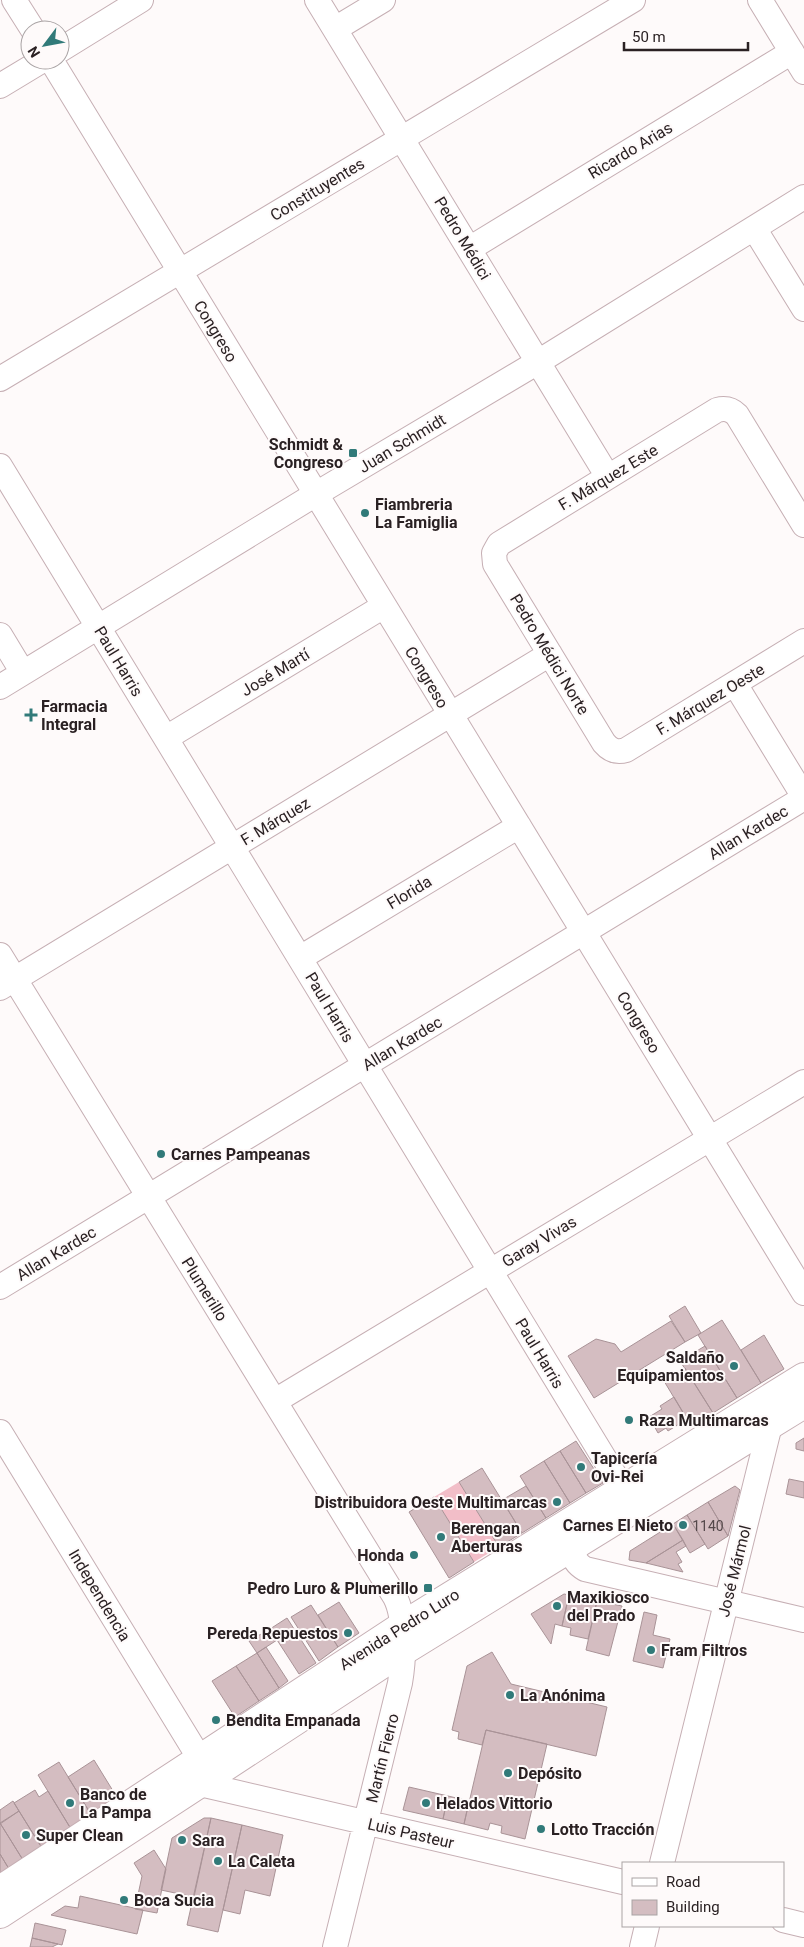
<svg xmlns="http://www.w3.org/2000/svg" width="804" height="1947" viewBox="0 0 804 1947" font-family="Roboto,sans-serif">
	<rect width="100%" height="100%" fill="#fefafa"/>
	<!-- green -->
	<path fill="#f2bec8" d="M459 1482 499 1547 474 1562 434 1497Z"/>
	<!-- building -->
	<path fill="#d4bdc1" stroke="#a99397" d="M685 1306 701 1333 685 1342 669 1316Z
		M722 1320 761 1383 737 1398 698 1335Z
		M671 1321 685 1342 594 1398 568 1356 596 1339 615 1344 621 1352Z
		M764 1335 784 1369 761 1383 741 1350Z
		M705 1346 737 1398 713 1413 680 1361Z
		M685 1368 713 1413 691 1426 664 1381Z
		M674 1397 687 1419 668 1431 666 1428 658 1433 649 1417 662 1409 660 1406Z
		M804 1438V1451L796 1449V1443Z
		M576 1441 603 1483 586 1493 560 1451Z
		M560 1451 586 1493 570 1503 544 1461Z
		M544 1461 570 1503 546 1518 520 1476Z
		M482 1468 522 1533 499 1547 459 1482Z
		M789 1479 804 1482V1498L786 1494Z
		M526 1486 546 1518 522 1533 502 1500Z
		M735 1486 740 1490 728 1536 708 1502Z
		M434 1497 474 1562 449 1578 409 1512Z
		M708 1502 728 1536 708 1549 687 1515Z
		M687 1515 705 1544 690 1553 673 1524Z
		M673 1524 683 1540 646 1563 629 1560 630 1551Z
		M683 1540 686 1546 676 1552 682 1562 678 1564 683 1572 646 1563Z
		M564 1594 569 1595 562 1626 555 1624 551 1644 531 1614Z
		M569 1595 597 1601 588 1639 570 1635 571 1628 562 1626Z
		M597 1601 622 1606 609 1656 586 1650Z
		M339 1602 359 1633 338 1647 318 1615Z
		M311 1605 338 1647 319 1661 291 1617Z
		M644 1612 657 1615 653 1635 670 1639 663 1668 633 1661Z
		M287 1618 316 1663 299 1674 270 1629Z
		M270 1629 277 1640 257 1653 249 1641Z
		M266 1647 288 1681 279 1688 257 1653Z
		M492 1652 511 1684 607 1707 596 1756 486 1730 482 1745 458 1739 459 1732 452 1730 467 1666Z
		M257 1653 279 1688 259 1701 236 1666Z
		M236 1666 259 1701 235 1717 212 1681Z
		M486 1730 547 1744 525 1839 501 1833 502 1826 490 1823 488 1830 464 1824Z
		M94 1760 118 1799 92 1816 68 1777Z
		M59 1762 92 1816 71 1829 38 1775Z
		M409 1787 448 1796 443 1819 403 1810Z
		M35 1790 39 1797 48 1791 71 1829 42 1848 14 1803Z
		M448 1796 469 1801 464 1824 443 1819Z
		M13 1801 19 1811 0 1824V1810Z
		M19 1811 42 1848 23 1860 0 1823Z
		M204 1818H211L194 1897 161 1890 172 1838Z
		M211 1818 242 1825 218 1932 187 1925Z
		M0 1823 23 1860 9 1869 0 1854Z
		M242 1825 283 1835 270 1896 245 1890 240 1914 223 1910Z
		M154 1850 166 1869 157 1913 135 1909 142 1876 134 1863Z
		M0 1854 9 1869 0 1875Z
		M80 1896 143 1910 137 1934 51 1915 65 1906 78 1908Z
		M35 1923 66 1930 62 1945 32 1938Z
		M32 1938 58 1944 52 1947H30Z"/>
	<g fill="none" stroke-linecap="round" stroke-linejoin="round">
		<defs>
			<path id="minor" d="M14 0 33 30
				M317 0 608 477
				M760 0 804 72
				M335 29 383 0
				M60 50 141 0
				M51 60 804 1293
				M0 86 43 60
				M754 228 804 309
				M469 249 792 52
				M0 379 633 0
				M0 466 623 1489 611 1502
				M804 525 737 415C731 409 725 408 717 410L499 544 494 553 495 564 604 743C610 750 616 753 626 750L804 641
				M0 635 23 673
				M735 684 804 797
				M0 687 316 494 538 362 804 197
				M166 738 384 606
				M0 955 395 1597C406 1618 404 1660 400 1683L335 1947
				M300 958 519 826
				M0 988 550 654
				M0 1287 804 798
				M275 1401 804 1082
				M0 1432 200 1759
				M588 1533C578 1545 565 1557 585 1569L804 1620
				M200 1784 623 1882
				M662 1863 770 1425
				M783 1920 804 1925
				M642 1947 647 1926"/>
			<path id="major" d="M0 1890 402 1626 804 1377
				M0 1914 387 1661 804 1404"/>
		</defs>
		<!-- minor casing -->
		<use href="#minor" stroke="#c6afb4" stroke-width="26"/>
		<!-- major casing -->
		<use href="#major" stroke="#c6afb4" stroke-width="30"/>
		<!-- minor -->
		<use href="#minor" stroke="#fff" stroke-width="24"/>
		<!-- major -->
		<use href="#major" stroke="#fff" stroke-width="28"/>
	</g>
	<!-- markers -->
	<g fill="#317a79" stroke="#fefafa" stroke-width="2">
		<rect x="348" y="448" width="10" height="10" rx="2.5"/>
		<circle cx="365" cy="513" r="5"/>
		<path d="M28.5 707.5h5v5h5v5h-5v5h-5v-5h-5v-5h5z"/>
		<circle cx="161" cy="1154" r="5"/>
		<circle cx="734" cy="1366" r="5"/>
		<circle cx="629" cy="1420" r="5"/>
		<circle cx="581" cy="1467" r="5"/>
		<circle cx="557" cy="1502" r="5"/>
		<circle cx="683" cy="1525" r="5"/>
		<circle cx="441" cy="1537" r="5"/>
		<circle cx="414" cy="1555" r="5"/>
		<rect x="423" y="1583" width="10" height="10" rx="2.5"/>
		<circle cx="557" cy="1606" r="5"/>
		<circle cx="348" cy="1633" r="5"/>
		<circle cx="651" cy="1650" r="5"/>
		<circle cx="510" cy="1695" r="5"/>
		<circle cx="216" cy="1720" r="5"/>
		<circle cx="508" cy="1773" r="5"/>
		<circle cx="70" cy="1803" r="5"/>
		<circle cx="426" cy="1803" r="5"/>
		<circle cx="541" cy="1829" r="5"/>
		<circle cx="26" cy="1835" r="5"/>
		<circle cx="182" cy="1840" r="5"/>
		<circle cx="218" cy="1861" r="5"/>
		<circle cx="124" cy="1900" r="5"/>
	</g>
	<g text-anchor="middle" stroke-width="4" stroke-linejoin="round" paint-order="stroke">
		<!-- number labels -->
		<g font-size="14" fill="#54484a">
			<text x="708" y="1531">1140</text>
		</g>
		<!-- street labels -->
		<g font-size="16" fill="#2a2123" stroke="#fefafa">
			<text transform="translate(630 150) rotate(-31)" y="6">Ricardo Arias</text>
			<text transform="translate(317 189) rotate(-31)" y="6">Constituyentes</text>
			<text transform="translate(463 238) rotate(59)" y="6">Pedro Médici</text>
			<text transform="translate(216 331) rotate(59)" y="6">Congreso</text>
			<text transform="translate(402 443) rotate(-31)" y="6">Juan Schmidt</text>
			<text transform="translate(608 477) rotate(-31)" y="6">F. Márquez Este</text>
			<text transform="translate(550 654) rotate(59)" y="6">Pedro Médici Norte</text>
			<text transform="translate(119 661) rotate(59)" y="6">Paul Harris</text>
			<text transform="translate(275 672) rotate(-31)" y="6">José Martí</text>
			<text transform="translate(427 677) rotate(59)" y="6">Congreso</text>
			<text transform="translate(710 699) rotate(-31)" y="6">F. Márquez Oeste</text>
			<text transform="translate(275 821) rotate(-31)" y="6">F. Márquez</text>
			<text transform="translate(748 832) rotate(-31)" y="6">Allan Kardec</text>
			<text transform="translate(409 892) rotate(-31)" y="6">Florida</text>
			<text transform="translate(330 1007) rotate(59)" y="6">Paul Harris</text>
			<text transform="translate(639 1022) rotate(59)" y="6">Congreso</text>
			<text transform="translate(402 1043) rotate(-31)" y="6">Allan Kardec</text>
			<text transform="translate(539 1241) rotate(-31)" y="6">Garay Vivas</text>
			<text transform="translate(56 1253) rotate(-31)" y="6">Allan Kardec</text>
			<text transform="translate(205 1289) rotate(58)" y="6">Plumerillo</text>
			<text transform="translate(540 1353) rotate(59)" y="6">Paul Harris</text>
			<text transform="translate(734 1571) rotate(-76)" y="6">José Mármol</text>
			<text transform="translate(100 1595) rotate(59)" y="6">Independencia</text>
			<text transform="translate(399 1629) rotate(-32)" y="6">Avenida Pedro Luro</text>
			<text transform="translate(382 1758) rotate(-76)" y="6">Martín Fierro</text>
			<text transform="translate(411 1833) rotate(13)" y="6">Luis Pasteur</text>
		</g>
		<!-- poi labels -->
		<g font-size="16" font-weight="bold" fill="#2a2123" stroke="#fefafa" text-anchor="start">
			<text x="343" y="450" text-anchor="end">Schmidt &amp;<tspan x="343" dy="18">Congreso</tspan></text>
			<text x="375" y="510">Fiambreria<tspan x="375" dy="18">La Famiglia</tspan></text>
			<text x="41" y="712">Farmacia<tspan x="41" dy="18">Integral</tspan></text>
			<text x="171" y="1160">Carnes Pampeanas</text>
			<text x="724" y="1363" text-anchor="end">Saldaño<tspan x="724" dy="18">Equipamientos</tspan></text>
			<text x="639" y="1426">Raza Multimarcas</text>
			<text x="591" y="1464">Tapicería<tspan x="591" dy="18">Ovi-Rei</tspan></text>
			<text x="547" y="1508" text-anchor="end">Distribuidora Oeste Multimarcas</text>
			<text x="673" y="1531" text-anchor="end">Carnes El Nieto</text>
			<text x="451" y="1534">Berengan<tspan x="451" dy="18">Aberturas</tspan></text>
			<text x="404" y="1561" text-anchor="end">Honda</text>
			<text x="418" y="1594" text-anchor="end">Pedro Luro &amp; Plumerillo</text>
			<text x="567" y="1603">Maxikiosco<tspan x="567" dy="18">del Prado</tspan></text>
			<text x="338" y="1639" text-anchor="end">Pereda Repuestos</text>
			<text x="661" y="1656">Fram Filtros</text>
			<text x="520" y="1701">La Anónima</text>
			<text x="226" y="1726">Bendita Empanada</text>
			<text x="518" y="1779">Depósito</text>
			<text x="80" y="1800">Banco de<tspan x="80" dy="18">La Pampa</tspan></text>
			<text x="436" y="1809">Helados Vittorio</text>
			<text x="551" y="1835">Lotto Tracción</text>
			<text x="36" y="1841">Super Clean</text>
			<text x="192" y="1846">Sara</text>
			<text x="228" y="1867">La Caleta</text>
			<text x="134" y="1906">Boca Sucia</text>
		</g>
	</g>
	<!-- legend -->
	<rect x="622" y="1862" width="162" height="65" fill="#fefafa" stroke="#a9a3a4"/>
	<rect x="632" y="1878" width="25" height="8" fill="#ffffff" stroke="#a9a3a4"/>
	<text x="666" y="1887" font-size="15" fill="#2a2123">Road</text>
	<rect x="632" y="1900" width="25" height="15" fill="#d4bdc1" stroke="#a9a3a4"/>
	<text x="666" y="1912" font-size="15" fill="#2a2123">Building</text>
	<!-- north arrow -->
	<g transform="translate(45 45) rotate(238)"><circle r="24" fill="#fefafa" stroke="#a9a3a4"/>
	<path d="M0-4L9 19L0 12L-9 19Z" fill="#317a79"/>
	<text y="-8" font-size="14" font-weight="bold" text-anchor="middle" fill="#2a2123">N</text>
	</g>
	<!-- scale -->
	<path d="M624 42v8h124v-8" fill="none" stroke="#2a2123" stroke-width="2.5"/>
	<text x="632" y="42" font-size="15" fill="#2a2123" stroke="#fefafa" stroke-width="4" paint-order="stroke">50 m</text>
</svg>
